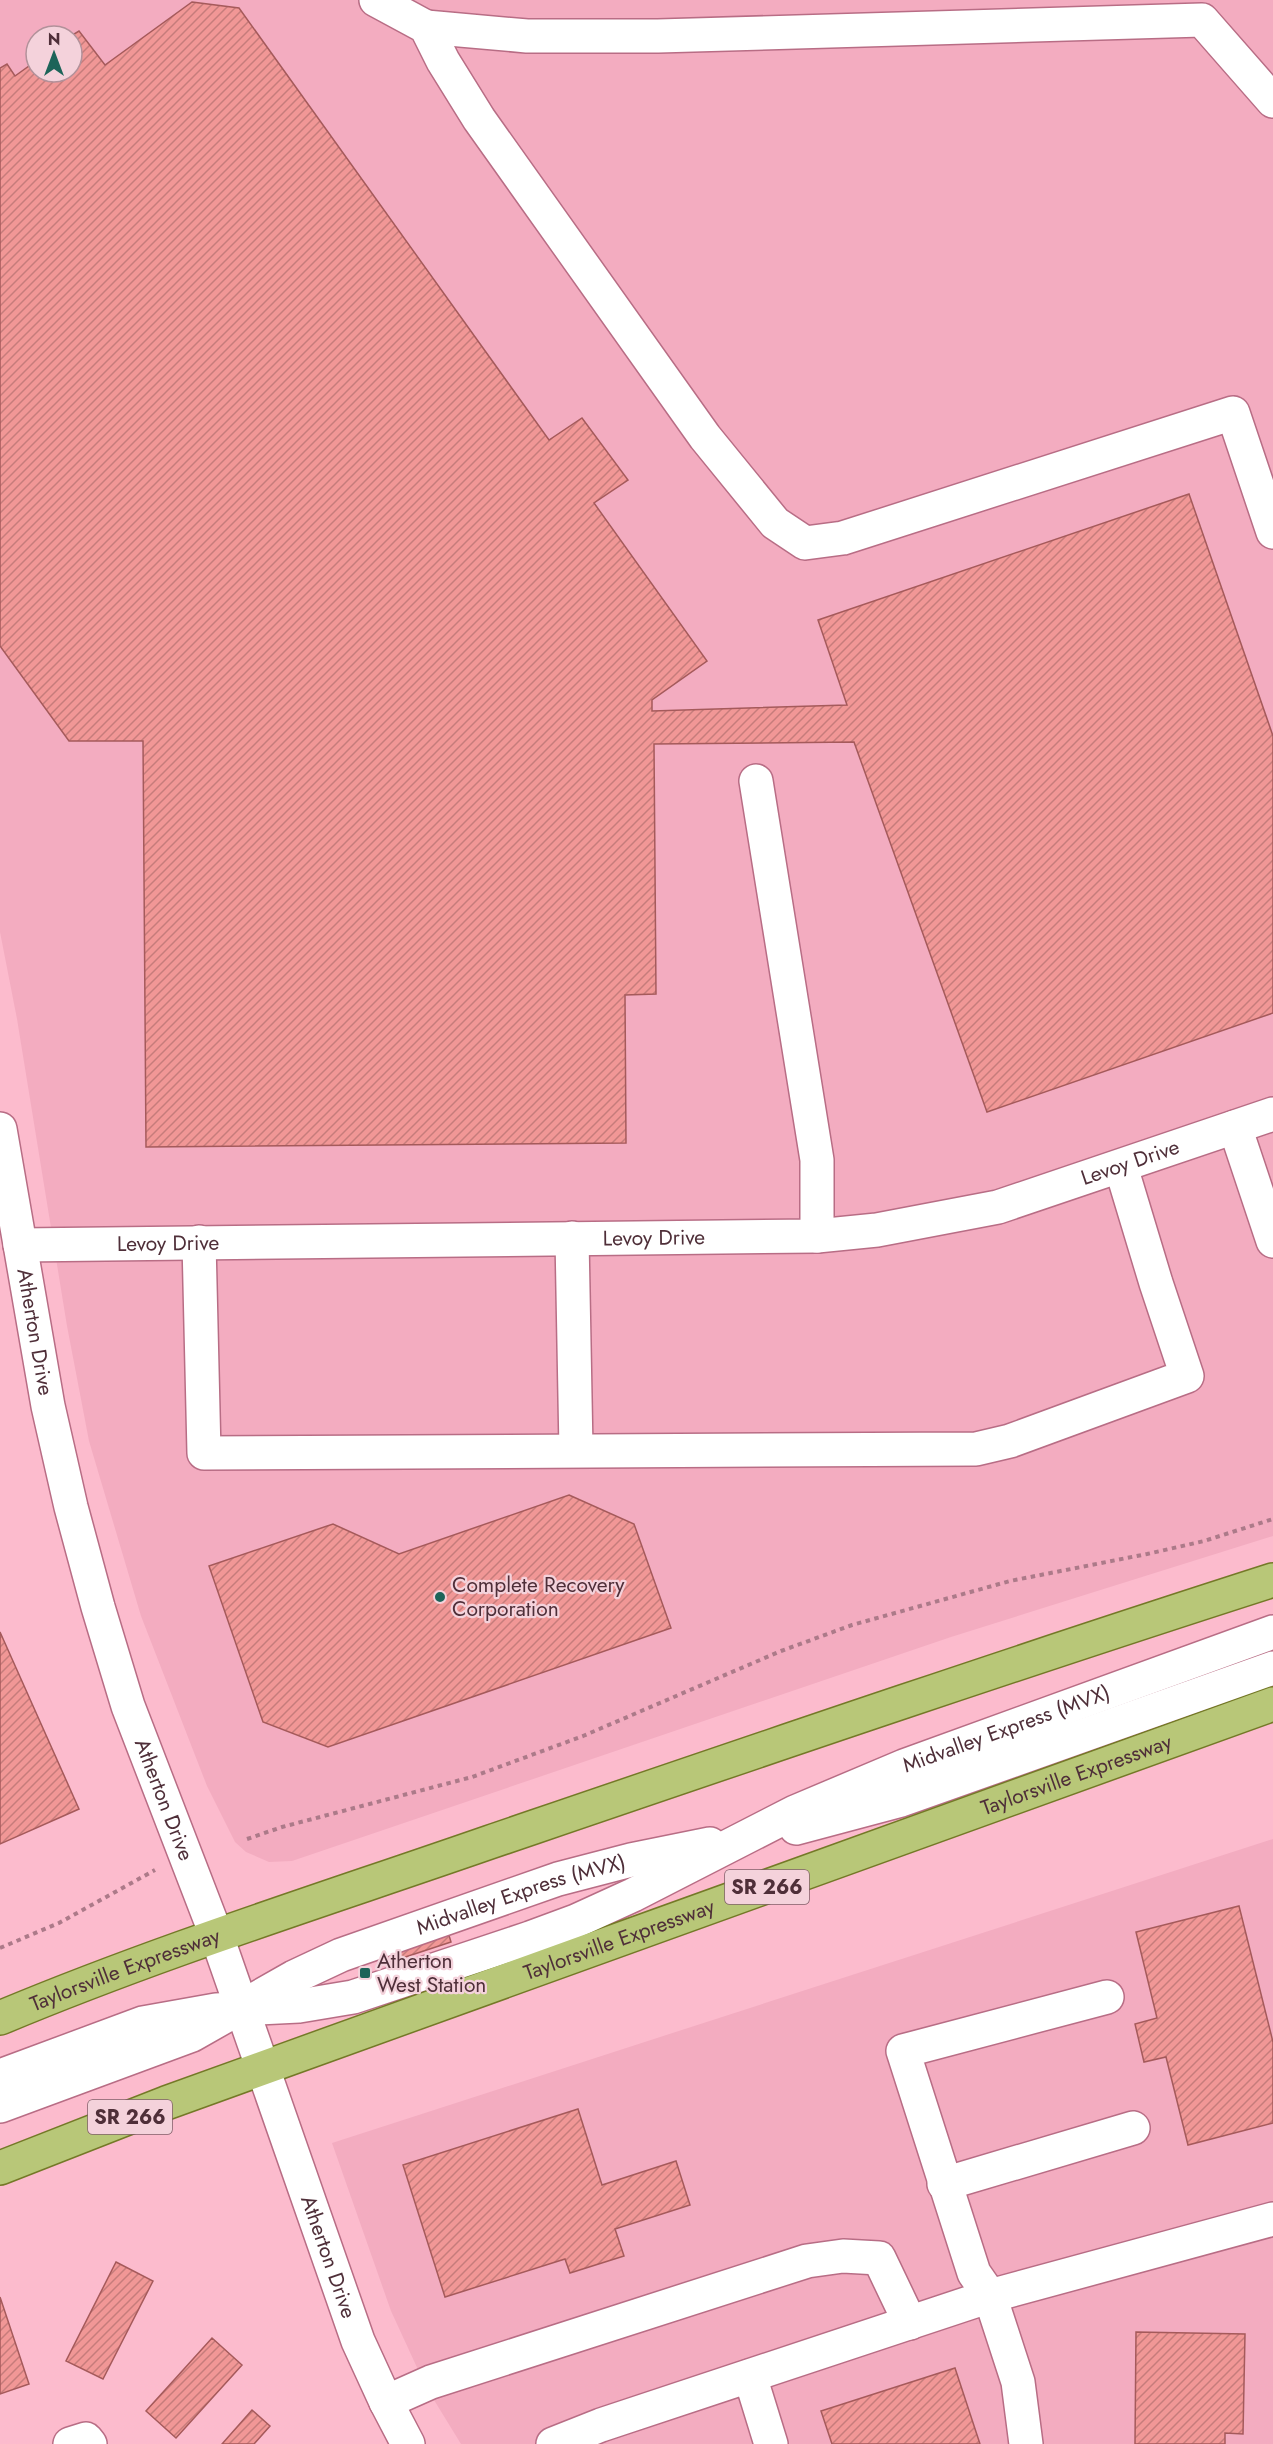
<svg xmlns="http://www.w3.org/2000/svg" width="1273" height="2444" viewBox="0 0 1273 2444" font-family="Jost,sans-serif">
	<defs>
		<pattern id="building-hatch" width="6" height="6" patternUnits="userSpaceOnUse" patternTransform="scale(1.5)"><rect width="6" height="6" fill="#f19796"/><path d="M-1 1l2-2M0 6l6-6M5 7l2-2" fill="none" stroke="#c67c7b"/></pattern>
	</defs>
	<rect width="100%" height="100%" fill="#fcbbcd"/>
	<!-- built -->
	<path fill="#f3acc0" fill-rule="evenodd" d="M0 0H1273V1536L951 1637 292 1861 269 1862 246 1852 235 1842 207 1786 141 1616 89 1441 67 1326 17 1019 0 932ZM36 36H72V72H36Z
		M1273 1839V2444H461L426 2387 391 2311 332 2143Z"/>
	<!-- building -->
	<path fill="url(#building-hatch)" stroke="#a55a5b" stroke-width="1.5" d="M192 2 239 8 549 440 582 418 628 480 594 503 707 661 652 700V711L847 705 818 620 1189 494 1273 736V1013L987 1112 854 742 654 744 656 994 625 995 626 1143 146 1147 143 741H69L0 646V68L7 64 15 76 36 61V72H72L71 36 79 31 105 65Z
		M569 1495 634 1524 671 1628 328 1747 263 1722 209 1566 333 1524 399 1554Z
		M0 1632 79 1809 0 1844Z
		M1239 1906 1273 2042V2123L1188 2145 1166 2057 1144 2062 1135 2024 1157 2018 1136 1932Z
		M448 1932 451 1942 381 1965 377 1954Z
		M578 2109 602 2185 676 2161 690 2205 615 2229 624 2256 570 2273 565 2259 445 2297 403 2165Z
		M116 2262 153 2281 103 2379 66 2361Z
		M0 2297 29 2384 0 2394Z
		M1136 2332 1245 2334 1243 2434 1225 2433V2444H1135Z
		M212 2338 242 2365 176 2438 146 2411Z
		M955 2368 980 2444H832L821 2411Z
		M252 2410 270 2426 254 2444H222Z"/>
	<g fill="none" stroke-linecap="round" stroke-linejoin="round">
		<defs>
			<g id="minor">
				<path d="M376 0 426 27 443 61 479 119 705 437 775 523 805 543 843 538 1233 413 1273 532"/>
				<path d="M426 27 527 36H658L1202 20 1273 101"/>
				<path d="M756 781 817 1160V1236"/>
				<path d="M1235 1127 1273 1241"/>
				<path id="s1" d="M0 1129 48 1406 71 1507 98 1607 128 1706 217 1937 358 2341 386 2402 408 2444"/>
				<path d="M572 1238 576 1450"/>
				<path d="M199 1242 204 1453 976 1449 1010 1441 1187 1376 1156 1283 1121 1167"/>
				<path id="s2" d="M20 1245 817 1236 877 1230 998 1207 1273 1114"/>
				<path d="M796 1828 901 1800 1273 1668"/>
				<path id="s3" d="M0 2076 143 2023 216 2010 299 2006 353 1997 530 1938 576 1921 633 1895 795 1812 904 1766 1273 1632"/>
				<path id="s4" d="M0 2106 192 2035 294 1977 341 1955 558 1879 631 1860 710 1844"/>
				<path d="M944 2184 1133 2128"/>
				<path d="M750 2376 771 2444"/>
				<path d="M386 2402 431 2382 807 2261 843 2256 879 2258 910 2323"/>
				<path d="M70 2444 86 2439 90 2444"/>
				<path d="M553 2444 601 2425 990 2296 974 2273 903 2051 1107 1997"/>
				<path d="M1026 2444 1018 2382 990 2296 1273 2219"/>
			</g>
			<g id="major">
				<path id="s5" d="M0 2018C160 1951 326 1899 490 1842 751 1753 1011 1664 1273 1580"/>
				<path id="s6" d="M0 2168 166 2103 1273 1704"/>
			</g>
		</defs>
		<!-- minor casing -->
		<use href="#minor" stroke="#b86d85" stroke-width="36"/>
		<!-- major casing -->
		<use href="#major" stroke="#747927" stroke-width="36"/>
		<!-- path -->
		<path stroke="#ac7a89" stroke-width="4" stroke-dasharray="4.5 4.5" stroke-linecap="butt" d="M247 1839 282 1827 472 1777 583 1736 781 1651 852 1625 1010 1581 1147 1554 1204 1541 1273 1519
			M0 1948 59 1923 155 1870"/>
		<!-- minor -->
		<use href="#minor" stroke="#fff" stroke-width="33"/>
		<!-- major -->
		<use href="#major" stroke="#b8c778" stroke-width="33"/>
	</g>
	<!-- markers -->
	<g fill="#1d6459" stroke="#f4d2db" stroke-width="2">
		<circle cx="440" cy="1597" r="6"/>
		<rect x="359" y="1967" width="12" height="12" rx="3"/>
	</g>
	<g text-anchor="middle" stroke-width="4.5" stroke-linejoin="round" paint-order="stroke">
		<!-- shield labels -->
		<g fill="#f4d2db" stroke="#80606a" stroke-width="1.5">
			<rect x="725" y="1870" width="84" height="34" rx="4.5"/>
			<rect x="88" y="2100" width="84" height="34" rx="4.5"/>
		</g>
		<g font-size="20" font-weight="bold" fill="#4f2f39">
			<text x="767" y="1894">SR 266</text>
			<text x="130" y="2124">SR 266</text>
		</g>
		<!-- street labels -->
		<g font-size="21" fill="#4f2f39" stroke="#f4d2db">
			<text dy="7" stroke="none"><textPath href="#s2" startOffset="1120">Levoy Drive</textPath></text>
			<text dy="7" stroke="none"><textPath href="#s2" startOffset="634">Levoy Drive</textPath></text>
			<text dy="7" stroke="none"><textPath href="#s2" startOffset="148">Levoy Drive</textPath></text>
			<text dy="7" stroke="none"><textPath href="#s1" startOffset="206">Atherton Drive</textPath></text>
			<text dy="7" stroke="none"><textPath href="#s3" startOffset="1072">Midvalley Express (MVX)</textPath></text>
			<text dy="7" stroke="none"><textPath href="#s6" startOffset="1146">Taylorsville Expressway</textPath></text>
			<text dy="7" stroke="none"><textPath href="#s1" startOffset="692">Atherton Drive</textPath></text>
			<text dy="7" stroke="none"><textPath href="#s4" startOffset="564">Midvalley Express (MVX)</textPath></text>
			<text dy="7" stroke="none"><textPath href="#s6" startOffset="660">Taylorsville Expressway</textPath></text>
			<text dy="7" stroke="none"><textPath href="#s5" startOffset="134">Taylorsville Expressway</textPath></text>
			<text dy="7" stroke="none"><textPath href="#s1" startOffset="1178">Atherton Drive</textPath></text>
		</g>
		<!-- poi labels -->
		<g font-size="21" fill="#4f2f39" stroke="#f4d2db" text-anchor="start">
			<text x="452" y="1592">Complete Recovery<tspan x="452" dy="24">Corporation</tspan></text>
			<text x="377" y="1968">Atherton<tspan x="377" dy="24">West Station</tspan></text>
		</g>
	</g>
	<!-- north arrow -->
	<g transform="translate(54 54)"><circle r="28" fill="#f4d2db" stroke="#b2919a" stroke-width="1.5"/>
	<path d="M0-4.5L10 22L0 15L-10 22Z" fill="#1d6459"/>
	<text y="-9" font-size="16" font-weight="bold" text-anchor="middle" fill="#4f2f39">N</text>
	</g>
</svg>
